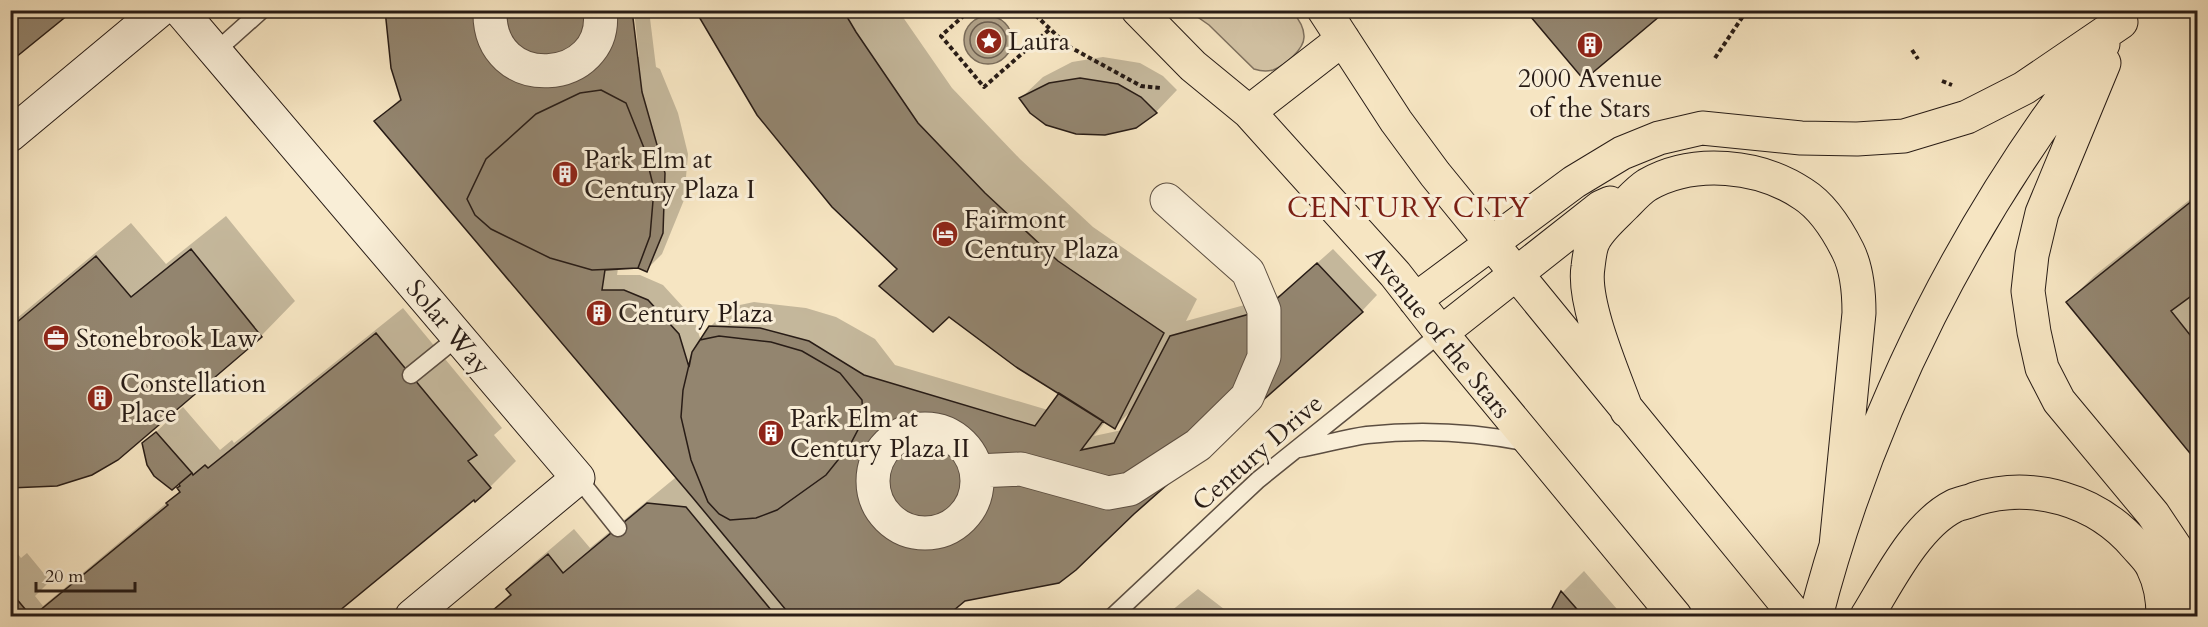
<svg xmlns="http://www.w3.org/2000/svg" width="2208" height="627" viewBox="0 0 2208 627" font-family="Cardo,serif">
	<rect width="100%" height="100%" fill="#f6e5c2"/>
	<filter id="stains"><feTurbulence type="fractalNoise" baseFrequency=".00333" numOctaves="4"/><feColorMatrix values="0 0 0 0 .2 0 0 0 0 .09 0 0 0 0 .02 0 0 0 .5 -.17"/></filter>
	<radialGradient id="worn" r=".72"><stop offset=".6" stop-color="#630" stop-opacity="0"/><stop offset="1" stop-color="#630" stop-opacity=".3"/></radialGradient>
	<!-- green -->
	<path fill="#d3c3a5" stroke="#7e705e" stroke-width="1.5" d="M1189 11H1292C1298 18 1304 27 1304 36 1305 49 1284 66 1273 70 1266 72 1260 71 1254 69L1209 25Z"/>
	<!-- water -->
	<path fill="#b0a188" stroke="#7a6c5a" stroke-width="1.5" d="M964 40a24 24 0 1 1 48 0a24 24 0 1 1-48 0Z"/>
	<!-- shadow -->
	<path fill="#0003" fill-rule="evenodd" d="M386 10 636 57H639L634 10H649L656 67 660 69 678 113 688 154 684 200 662 254 646 270 638 266 618 269 617 275H640L663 285 694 319 701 341 710 327 726 311H730L735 306 754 302 806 308 836 317 875 339 895 365 1048 410 1061 393 899 269 697 10H898L952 88 1020 159 1093 227 1197 299 1186 321 1281 295 1333 249 1377 295 1362 311 964 599 945 616H488L511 593 508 589 534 563 574 529 590 548 675 478H679L376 121 402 97 392 67ZM1132 410 1122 430 1094 436 1106 421 1115 427Z
		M1103 57 1140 63 1163 76 1177 90 1156 112 1135 126 1021 98 1043 77 1072 62Z
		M2198 193V461L2068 302 2094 276Z
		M226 216 295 301 261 336 117 458 10 486V324L131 223 166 264Z
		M403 308 502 428 494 435 516 461 490 487 474 498 330 616H10V544L21 558 27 553 50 581 35 596 43 606 181 491 182 485 144 443 183 407 220 450 232 440 234 443Z
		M1584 571 1623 616H1549L1563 592Z
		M1198 589 1233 616H1165Z"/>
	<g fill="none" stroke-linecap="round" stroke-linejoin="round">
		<!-- shore -->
		<path stroke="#6c5e4f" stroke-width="1.5" d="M970 40a18 18 0 1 1 36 0a18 18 0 1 1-36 0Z
			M978 40a10 10 0 1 1 20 0a10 10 0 1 1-20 0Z"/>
	</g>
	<!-- building -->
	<path fill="#93856f" stroke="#281c16" stroke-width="1.5" d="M10 10H74L10 62Z
		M10 10H25L10 23Z
		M385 10H632L642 92 665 173 663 233 647 272 638 268 605 270 602 290H624L648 300 679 334 689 367 692 352 709 326 760 328 809 341 864 375 1035 426 1059 393 1103 421 1081 450 1114 443 1170 336 1264 310 1317 263 1363 312 1134 514 1076 570 1059 583 965 601 947 616H791L693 498 374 121 401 100 391 68Z
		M695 10H843L856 32 918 123 985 193 1058 261 1164 333 1115 429 1016 367 949 317 933 332 879 286 897 269 832 207 757 115Z
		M1525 10H1667L1584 80Z
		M1080 78 1118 84 1141 97 1157 113 1136 128 1105 135 1076 134 1046 125 1030 113 1019 98 1049 83Z
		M601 90 626 103 644 148 654 189 650 236 638 268 592 270 550 258 491 229 475 215 467 199 486 159 536 114 580 93Z
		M2198 196V291L2171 311 2198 345V463L2066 302Z
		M191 249 262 337 118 460 92 475 57 486 10 488V328L96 256 131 297Z
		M376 333 477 455 468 461 491 488 475 502 474 500 333 616H33L168 505 166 503 180 492 177 488 180 486 179 484 192 473 193 475 205 465 208 468Z
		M719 336 771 342 802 351 840 373 862 400 863 420 850 445 826 475 777 510 756 518 730 520 719 514 708 502 691 460 681 417 683 390 692 352 700 340Z
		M156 432 192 473 172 490 154 476 147 465 142 443Z
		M647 503 686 507 776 616H486L511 595 506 589 548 554 563 573Z
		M10 591 25 609 16 616H10Z
		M1561 591 1583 616H1548Z"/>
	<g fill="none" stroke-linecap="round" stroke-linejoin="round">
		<defs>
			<path id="lane" d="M215 52 262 10
				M411 375 458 337
				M1299 449C1322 445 1345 438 1367 435 1421 429 1476 432 1529 443
				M578 478 618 528
				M1113 616 1258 480 1441 333"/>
			<path id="street" d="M490 10C487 96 610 86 600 10
				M873 481a52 52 0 1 1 104 0a52 52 0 1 1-104 0Z
				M977 471 1021 469 1108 493 1130 489 1198 445 1247 397 1264 357V310L1248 272 1167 200"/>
			<path id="secondary" d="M180 10 578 478 412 616
				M10 135 160 10"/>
			<path id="primary" d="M1138 10 1193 66 1249 112 1395 274 1441 333 1675 616
				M1324 10 1396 121 1435 174 1796 616
				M2104 63 2042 213 2032 255 2028 291 2034 332 2042 368 2059 401 2153 514 2175 547 2188 580 2197 616
				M1249 112 1343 39
				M1415 300 1574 182 1622 153 1659 138 1702 128 1801 138 1857 139 1904 136 1967 117 2024 88 2121 22
				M1441 333 1601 207 1610 203
				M1627 411C1614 375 1582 303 1588 267 1589 259 1590 247 1594 240 1600 228 1614 216 1624 206 1631 199 1639 190 1647 185 1694 158 1760 165 1803 194 1822 206 1838 231 1848 251 1857 269 1859 293 1859 313L1836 546
				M1816 616C1870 407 1969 214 2103 44
				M1867 616C1888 582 1916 525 1954 506 1960 503 1969 502 1975 499 2033 481 2097 500 2136 546 2142 553 2150 560 2153 568 2161 584 2163 599 2163 616"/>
		</defs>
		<!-- lane casing -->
		<use href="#lane" stroke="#5c4e41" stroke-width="19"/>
		<!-- street casing -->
		<use href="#street" stroke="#5c4e41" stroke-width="35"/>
		<!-- secondary casing -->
		<use href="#secondary" stroke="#281c16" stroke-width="35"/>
		<!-- primary casing -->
		<use href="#primary" stroke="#281c16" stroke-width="35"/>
		<!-- path -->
		<path stroke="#281c16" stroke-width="4" stroke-dasharray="4.5 3" stroke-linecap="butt" d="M970 10 941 36 984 87 1050 29
			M1030 10 1068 46 1141 86 1161 88
			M1912 50 1918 59
			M1715 58 1747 10
			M1942 81 1952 85"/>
		<!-- lane -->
		<use href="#lane" stroke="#f9eed7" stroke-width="16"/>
		<!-- street -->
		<use href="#street" stroke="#f9eed7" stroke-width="33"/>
		<!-- secondary -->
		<use href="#secondary" stroke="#f9eed7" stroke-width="33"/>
		<!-- primary -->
		<use href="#primary" stroke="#f6e5c2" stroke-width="33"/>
	</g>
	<!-- icons -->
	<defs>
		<symbol id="sight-disc" viewBox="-11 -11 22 22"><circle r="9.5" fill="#8f2418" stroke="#f9eed7"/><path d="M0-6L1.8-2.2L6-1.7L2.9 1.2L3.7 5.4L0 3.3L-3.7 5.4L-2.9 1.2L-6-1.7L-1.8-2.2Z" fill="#fff"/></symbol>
		<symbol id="building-disc" viewBox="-11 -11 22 22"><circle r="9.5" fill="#8f2418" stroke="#f9eed7"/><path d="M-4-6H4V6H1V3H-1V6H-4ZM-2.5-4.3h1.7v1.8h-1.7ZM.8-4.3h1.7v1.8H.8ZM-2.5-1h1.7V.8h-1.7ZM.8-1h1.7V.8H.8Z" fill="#fff"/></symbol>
		<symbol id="hotel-disc" viewBox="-11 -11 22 22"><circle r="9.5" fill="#8f2418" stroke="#f9eed7"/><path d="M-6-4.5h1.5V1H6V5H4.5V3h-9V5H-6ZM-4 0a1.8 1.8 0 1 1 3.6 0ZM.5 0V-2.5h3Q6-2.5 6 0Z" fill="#fff"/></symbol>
		<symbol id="office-disc" viewBox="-11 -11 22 22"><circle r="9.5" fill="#8f2418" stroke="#f9eed7"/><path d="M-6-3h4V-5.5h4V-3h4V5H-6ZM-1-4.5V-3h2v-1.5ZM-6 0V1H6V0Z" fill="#fff"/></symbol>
	</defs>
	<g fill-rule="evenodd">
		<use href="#sight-disc" x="974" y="26" width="30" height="30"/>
		<use href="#building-disc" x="1575" y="30" width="30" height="30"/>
		<use href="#building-disc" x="550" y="159" width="30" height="30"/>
		<use href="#hotel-disc" x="930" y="219" width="30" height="30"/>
		<use href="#building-disc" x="584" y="298" width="30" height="30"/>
		<use href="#office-disc" x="41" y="323" width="30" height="30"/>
		<use href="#building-disc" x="85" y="383" width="30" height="30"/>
		<use href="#building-disc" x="756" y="418" width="30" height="30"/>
	</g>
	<g text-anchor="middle" stroke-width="6" stroke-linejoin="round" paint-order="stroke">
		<!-- poi labels -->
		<g font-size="26" fill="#281c16" stroke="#f9eed7" text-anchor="start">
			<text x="1008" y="50">Laura</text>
			<text x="1590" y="87" text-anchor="middle">2000 Avenue<tspan x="1590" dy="30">of the Stars</tspan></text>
			<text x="584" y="168">Park Elm at<tspan x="584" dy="30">Century Plaza I</tspan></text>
			<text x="964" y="228">Fairmont<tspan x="964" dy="30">Century Plaza</tspan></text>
			<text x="618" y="322">Century Plaza</text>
			<text x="76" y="347">Stonebrook Law</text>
			<text x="120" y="392">Constellation<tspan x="120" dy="30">Place</tspan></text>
			<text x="790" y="427">Park Elm at<tspan x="790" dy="30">Century Plaza II</tspan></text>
		</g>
		<!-- street labels -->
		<g font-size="26" fill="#281c16" stroke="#f9eed7">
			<text transform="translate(449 327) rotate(50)" y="9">Solar Way</text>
			<text transform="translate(1439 332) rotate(51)" y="9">Avenue of the Stars</text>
			<text transform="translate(1257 452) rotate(-41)" y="9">Century Drive</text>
		</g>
		<!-- quarter labels -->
		<g font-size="28" letter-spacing="1.5" fill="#7a1f14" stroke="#f9eed7">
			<text x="1409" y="217">CENTURY CITY</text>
		</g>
	</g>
	<!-- margin -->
	<rect width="2208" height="627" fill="none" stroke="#f6e5c2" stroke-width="36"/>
	<rect x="12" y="12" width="2184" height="603" fill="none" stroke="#281c16" stroke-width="3"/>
	<rect x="18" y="18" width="2172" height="591" fill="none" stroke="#281c16" stroke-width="1.5"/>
	<!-- scale -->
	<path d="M36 582v9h99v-9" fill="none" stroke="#281c16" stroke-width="3"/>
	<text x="45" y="582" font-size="18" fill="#281c16" stroke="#f9eed7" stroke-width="4.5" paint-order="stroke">20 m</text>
	<rect width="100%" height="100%" filter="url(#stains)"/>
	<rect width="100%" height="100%" fill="url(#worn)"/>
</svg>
